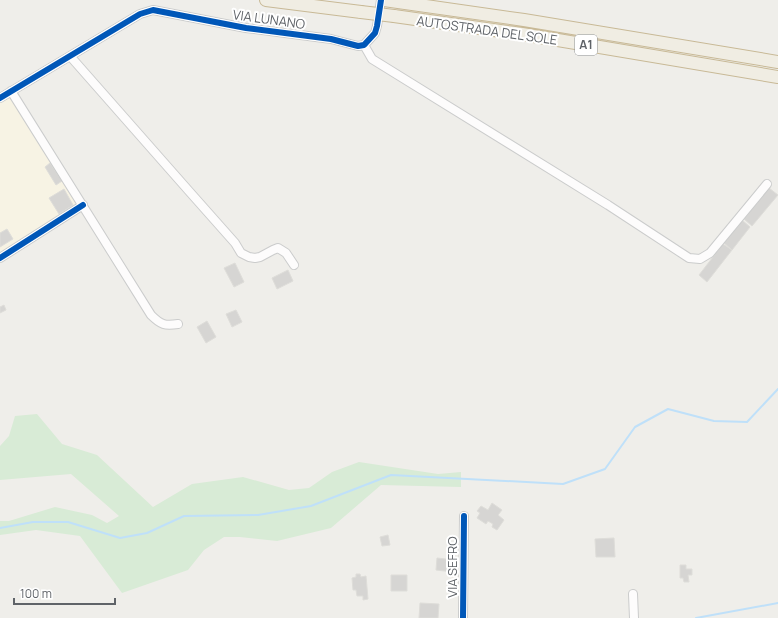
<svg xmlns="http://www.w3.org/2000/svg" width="778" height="618" viewBox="0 0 778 618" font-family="Manrope,sans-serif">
	<rect width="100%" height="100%" fill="#efeeea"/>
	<!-- commercial -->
	<path fill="#f7f3e4" d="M11 97 78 206 0 254V103Z"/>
	<!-- green -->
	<path fill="#d8ebd6" d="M37 414 62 444 97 455 153 507 192 484 243 477 289 490 309 488 332 472 359 462 438 474 461 472V487L381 485 331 528 277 541 240 537H224L204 550 188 570 122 593 80 536 36 530 0 535V521H9L55 507 92 515 107 523 119 516 71 474 0 480V446L9 436 15 416Z"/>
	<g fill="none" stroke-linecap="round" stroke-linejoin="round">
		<!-- stream -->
		<path stroke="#bfe0f9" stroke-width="2" d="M0 528 33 522H68L120 538 147 533 184 516 258 515 311 506 391 475 563 484 605 469 635 427 668 409 714 421 747 422 778 389
			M696 618 778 603"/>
	</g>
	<!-- building -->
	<path fill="#d6d5d3" stroke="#deddd9" d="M50 163 62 181 56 185 45 167Z
		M769 188 778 195 752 226 744 219Z
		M64 189 73 205 59 214 49 198Z
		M742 220 750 227 732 250 724 243Z
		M7 229 13 239 0 247V233Z
		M723 244 732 250 707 282 699 275Z
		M235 263 244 282 234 287 224 268Z
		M288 270 293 281 277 289 272 278Z
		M4 305 6 310 0 313V307Z
		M236 310 242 322 232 327 226 314Z
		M207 321 216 337 206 343 197 327Z
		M492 503 502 510 498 515 504 520 497 530 492 527 493 524 488 521 486 524 477 518 480 513 477 511 481 506 488 510Z
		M388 535 390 545 382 546 380 537Z
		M614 538 615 557H596L595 539Z
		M437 558 454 560 453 572 436 570Z
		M680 565H686V569H692V575H688L689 582H684L683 578H680Z
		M356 574H360L361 577 366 576 368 599 363 600V596H357L356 590H353L352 578 356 577Z
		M391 575H407V591H391Z
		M420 603 439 604 438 618H419Z"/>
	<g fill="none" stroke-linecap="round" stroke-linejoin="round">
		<defs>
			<path id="minor" d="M364 45 372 59 608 205 689 258 700 259 710 253 767 184
				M70 56 188 190 235 243 241 253 249 257 255 258 260 257 273 250 278 248 286 253 294 265
				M11 91 151 315C161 325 165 326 178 324
				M0 98 140 14 153 10 246 28 331 39 358 46 364 45 375 33 377 26 381 0
				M0 258 83 205
				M633 594 634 618
				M463 618 464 516"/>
			<path id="highway" d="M266 0 361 12
				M384 0 524 20 778 62
				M394 16 522 34 778 77"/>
		</defs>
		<!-- minor casing -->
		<use href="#minor" stroke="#cbcccc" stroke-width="10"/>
		<!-- highway casing -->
		<use href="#highway" stroke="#c8b996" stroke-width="14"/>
		<!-- minor -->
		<use href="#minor" stroke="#fdfcfc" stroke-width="8"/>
		<!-- highway -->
		<use href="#highway" stroke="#f0ede3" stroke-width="12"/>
		<defs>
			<path id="highway-bridge" d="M361 12 394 16"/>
		</defs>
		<!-- highway-bridge casing -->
		<use href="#highway-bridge" stroke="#c8b996" stroke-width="14" stroke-linecap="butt"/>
		<!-- highway-bridge -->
		<use href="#highway-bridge" stroke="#f0ede3" stroke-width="12"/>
		<defs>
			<path id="cycleway" d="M0 98 140 14 153 10 246 28 331 39 358 46 364 45 375 33 377 26 381 0
				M0 258 83 205
				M463 618 464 516"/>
		</defs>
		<!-- cycleway casing -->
		<use href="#cycleway" stroke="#fff" stroke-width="8"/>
		<!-- cycleway -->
		<use href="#cycleway" stroke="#0057b8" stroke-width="6"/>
	</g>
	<g text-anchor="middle" stroke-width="4" stroke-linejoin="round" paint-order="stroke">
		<!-- shield labels -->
		<rect fill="#fff" stroke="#8f9295" stroke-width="1" x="575" y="35" width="22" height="20" rx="3"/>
		<g font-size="12" font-weight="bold" fill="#5f6368">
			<text x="586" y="49">A1</text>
		</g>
		<!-- street labels -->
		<g font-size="13" fill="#5f6368" stroke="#fff">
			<text transform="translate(269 19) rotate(8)" y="5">VIA LUNANO</text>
			<text transform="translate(487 30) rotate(8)" y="5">AUTOSTRADA DEL SOLE</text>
			<text transform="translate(452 567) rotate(-90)" y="5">VIA SEFRO</text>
		</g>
	</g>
	<!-- scale -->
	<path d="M14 598v6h101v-6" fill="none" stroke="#5f6368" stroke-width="2"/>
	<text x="20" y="598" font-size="12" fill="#5f6368" stroke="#ffffff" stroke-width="3" paint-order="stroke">100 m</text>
</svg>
